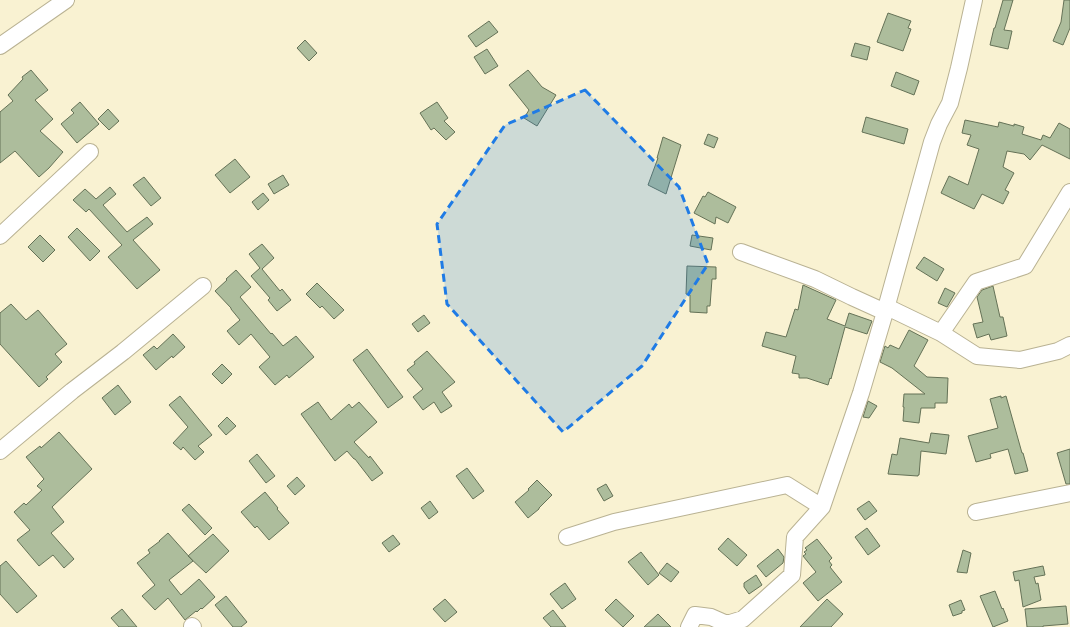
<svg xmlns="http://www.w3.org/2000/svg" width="1070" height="627" viewBox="0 0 1070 627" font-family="Helvetica,sans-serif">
	<rect width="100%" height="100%" fill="#f9f2d2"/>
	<!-- building -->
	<path fill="#adbd9c" stroke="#657257" d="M1003 0H1013L1004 30 1012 31 1008 49 990 45 994 28H995Z
		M1064 0H1070V28L1063 45 1053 41 1061 22Z
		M888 13 911 21 908 28 911 29 903 51 877 42Z
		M489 21 498 32 476 47 468 36Z
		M305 40 317 53 309 61 297 48Z
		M855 43 870 47 867 60 851 56Z
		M487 49 498 66 485 74 474 57Z
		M31 70 48 90 35 100 53 119 40 131 63 152 49 168 39 177 15 151 0 163V112L13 101 8 95 23 79 22 77Z
		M528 70 542 87 556 95 537 126 524 118 529 110 509 85Z
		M896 72 919 81 914 95 891 86Z
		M80 102 99 124 77 143 61 124 74 113 71 110Z
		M437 102 448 118 444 121 455 132 446 140 434 128 431 130 420 113Z
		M108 109 119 121 109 130 98 119Z
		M866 117 908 129 904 144 862 132Z
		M965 120 998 127 999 122 1014 126V124L1024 127 1022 134 1041 140 1043 135 1050 138 1059 123 1070 129V159L1042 145 1030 160 1024 154 1007 151 1003 167 1014 173 1005 190 1009 192 1003 204 982 194 974 209 941 193 949 176 968 185 979 149 967 145 971 135 962 133Z
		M708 134 718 138 714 148 704 144Z
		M663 137 681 145 666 194 648 185 658 158H657Z
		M235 159 250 177 230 193 215 175Z
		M283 175 289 185 274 194 268 184Z
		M144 177 161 198 151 206 133 185Z
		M110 187 116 194 103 205 127 232 147 217 153 224 133 240 160 270 137 289 108 257 122 245 89 209 86 212 73 200 85 189 96 199Z
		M708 192 736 207 728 223 716 217 715 224 694 213 703 196 705 197Z
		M263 193 269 200 258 210 252 202Z
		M77 228 100 251 90 261 68 237Z
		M40 235 55 250 43 262 28 247Z
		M692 235 713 238 711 250 690 246Z
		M262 244 274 258 262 269 280 291 282 289 291 300 277 311 268 300 270 298 251 276 260 268 249 254Z
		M924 257 944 269 937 281 916 268Z
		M687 266 716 267V279H712L710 306H707V313L690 312V295L686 294Z
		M236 270 251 287 240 297 271 334 272 333 283 346 296 336 314 357 289 378 287 375 275 385 259 367 270 357 251 334 239 345 227 331 240 320 231 309V308L215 291 227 280 226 279Z
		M317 283 344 310 334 319 322 306 320 308 306 294Z
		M803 285 836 300 827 319 845 326 849 313 872 321 867 334 845 327 831 379 830 378 828 385 807 378H799V374L792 373 796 356 762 346 766 332 786 337 795 309 798 310Z
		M993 286 1000 317H1003L1007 336 991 340 989 334 977 338 973 324 983 322 977 297 982 290Z
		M945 288 955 293 947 307 938 303Z
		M11 304 26 320 38 310 67 344 55 354 62 362 46 377 48 379 39 387 0 344V313Z
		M424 315 430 323 418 332 412 324Z
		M909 330 928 340 914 366 927 377 948 378 947 403H935V408H921L919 423 903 421 904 407H903L904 394H925L892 368 880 362 885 346 888 348 890 345 899 349Z
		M173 334 185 347 173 358 172 356 156 370 143 355 154 346 157 349Z
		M367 349 403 397 388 408 353 360Z
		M427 351 455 382 442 392 452 406 441 413 434 402 423 410 413 397 423 389 407 370 415 364 414 362Z
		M222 364 232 374 222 384 212 374Z
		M118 385 131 402 115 415 102 398Z
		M180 396 212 435 198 446 204 452 195 460 183 447 181 450 173 443 188 427 169 405Z
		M1001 396V398L1006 396 1022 453H1023L1028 471 1015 474 1008 449 990 454 991 458 976 462 968 436 998 428 990 399Z
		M868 401 877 406 869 418 863 417Z
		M318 402 331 420 349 404 352 408 359 402 377 422 354 442 369 458 370 456 383 473 372 481 355 459H354L347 451 335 461 301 414Z
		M227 417 236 426 226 435 218 426Z
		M59 432 92 469 52 507 64 522 51 533 74 559 64 568 53 555 39 566 17 540 30 530 14 512 24 503 26 505 42 490 37 486 44 479 26 457 40 446 41 448Z
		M931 433 949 435 946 454 921 451 919 475H918V476L888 474 892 454 897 455 900 438 929 443Z
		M1070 449V484H1066L1057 453Z
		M257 454 275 476 266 483 249 461Z
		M467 468 484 491 473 499 456 476Z
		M297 477 305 486 295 495 287 486Z
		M537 480 552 495 539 508V509L528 518 515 502 529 490 528 489Z
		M606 484 613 496 604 501 597 489Z
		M265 492 278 508 277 509 289 523 269 540 257 526 255 528 241 512Z
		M430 501 438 512 429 519 421 508Z
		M869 501 877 511 865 520 857 509Z
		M189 504 212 528 205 535 182 510Z
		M867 528 880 546 868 555 855 537Z
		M168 533 193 561 169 580 181 595 199 579 215 597 202 609 201 608 197 612 196 611 185 620 168 598 155 610 142 596 155 585 137 563 150 553 148 550 160 541H159Z
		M213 534 229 551 206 573 188 556Z
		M393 535 400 544 389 552 382 543Z
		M728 538 747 555 737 566 718 549Z
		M817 539 832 558 829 561 832 565 830 567 842 582 818 601 803 583 816 572 803 556 806 554 804 552 807 550 805 548Z
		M778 549 784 557 783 563 766 577 757 566Z
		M963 550 971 553 967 573 957 572Z
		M641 552 659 575 648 585 628 562Z
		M6 561 37 596 17 613 0 594V566Z
		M667 563 679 572 671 582 659 573Z
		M1043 566 1045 575 1034 577 1036 584 1038 583 1041 600 1023 607 1019 580 1015 581 1013 572Z
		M756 575 762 585 749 594 744 587V583Z
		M565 583 576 599 562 609 550 594Z
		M995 591 1002 609 1003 608 1008 621 993 627 980 596Z
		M226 596 247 622 241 627H233L215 605Z
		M445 599 457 612 445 622 433 609Z
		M616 599 634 616 623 627 605 610Z
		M827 599 843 614 831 627H800Z
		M961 600 965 610 962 611V613L953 616 949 605Z
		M1066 606 1068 624 1043 626V627H1027L1025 609Z
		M122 609 137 627H119L111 618Z
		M553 610 566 627H551L543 618Z
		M658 614 671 627H644Z"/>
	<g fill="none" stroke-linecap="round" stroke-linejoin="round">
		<defs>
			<path id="minor" d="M0 46 66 0
				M0 236 90 152
				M741 252 815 279 852 297 885 312 932 142 939 124 950 103 959 68 974 0
				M887 307 941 333 977 356 1020 360 1058 351 1070 345
				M941 333 976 282 1025 266 1070 192
				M0 451 72 391 123 352 203 286
				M976 512 1070 493
				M567 537 614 522 787 485 822 507
				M192 626 193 627
				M689 627 695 615 711 617 727 624 743 619 792 575 795 537 822 507 861 393 885 312"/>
		</defs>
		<!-- minor casing -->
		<use href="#minor" stroke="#b9b293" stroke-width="18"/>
		<!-- minor -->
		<use href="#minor" stroke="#fff" stroke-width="16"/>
	</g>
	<!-- marked area -->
	<path fill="#1f7be5" fill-opacity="0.2" stroke="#1f7be5" stroke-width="3" stroke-dasharray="8 5" stroke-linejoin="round" d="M585 90 679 187 708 264 642 366 563 432 447 304 437 224 505 125Z"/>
</svg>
